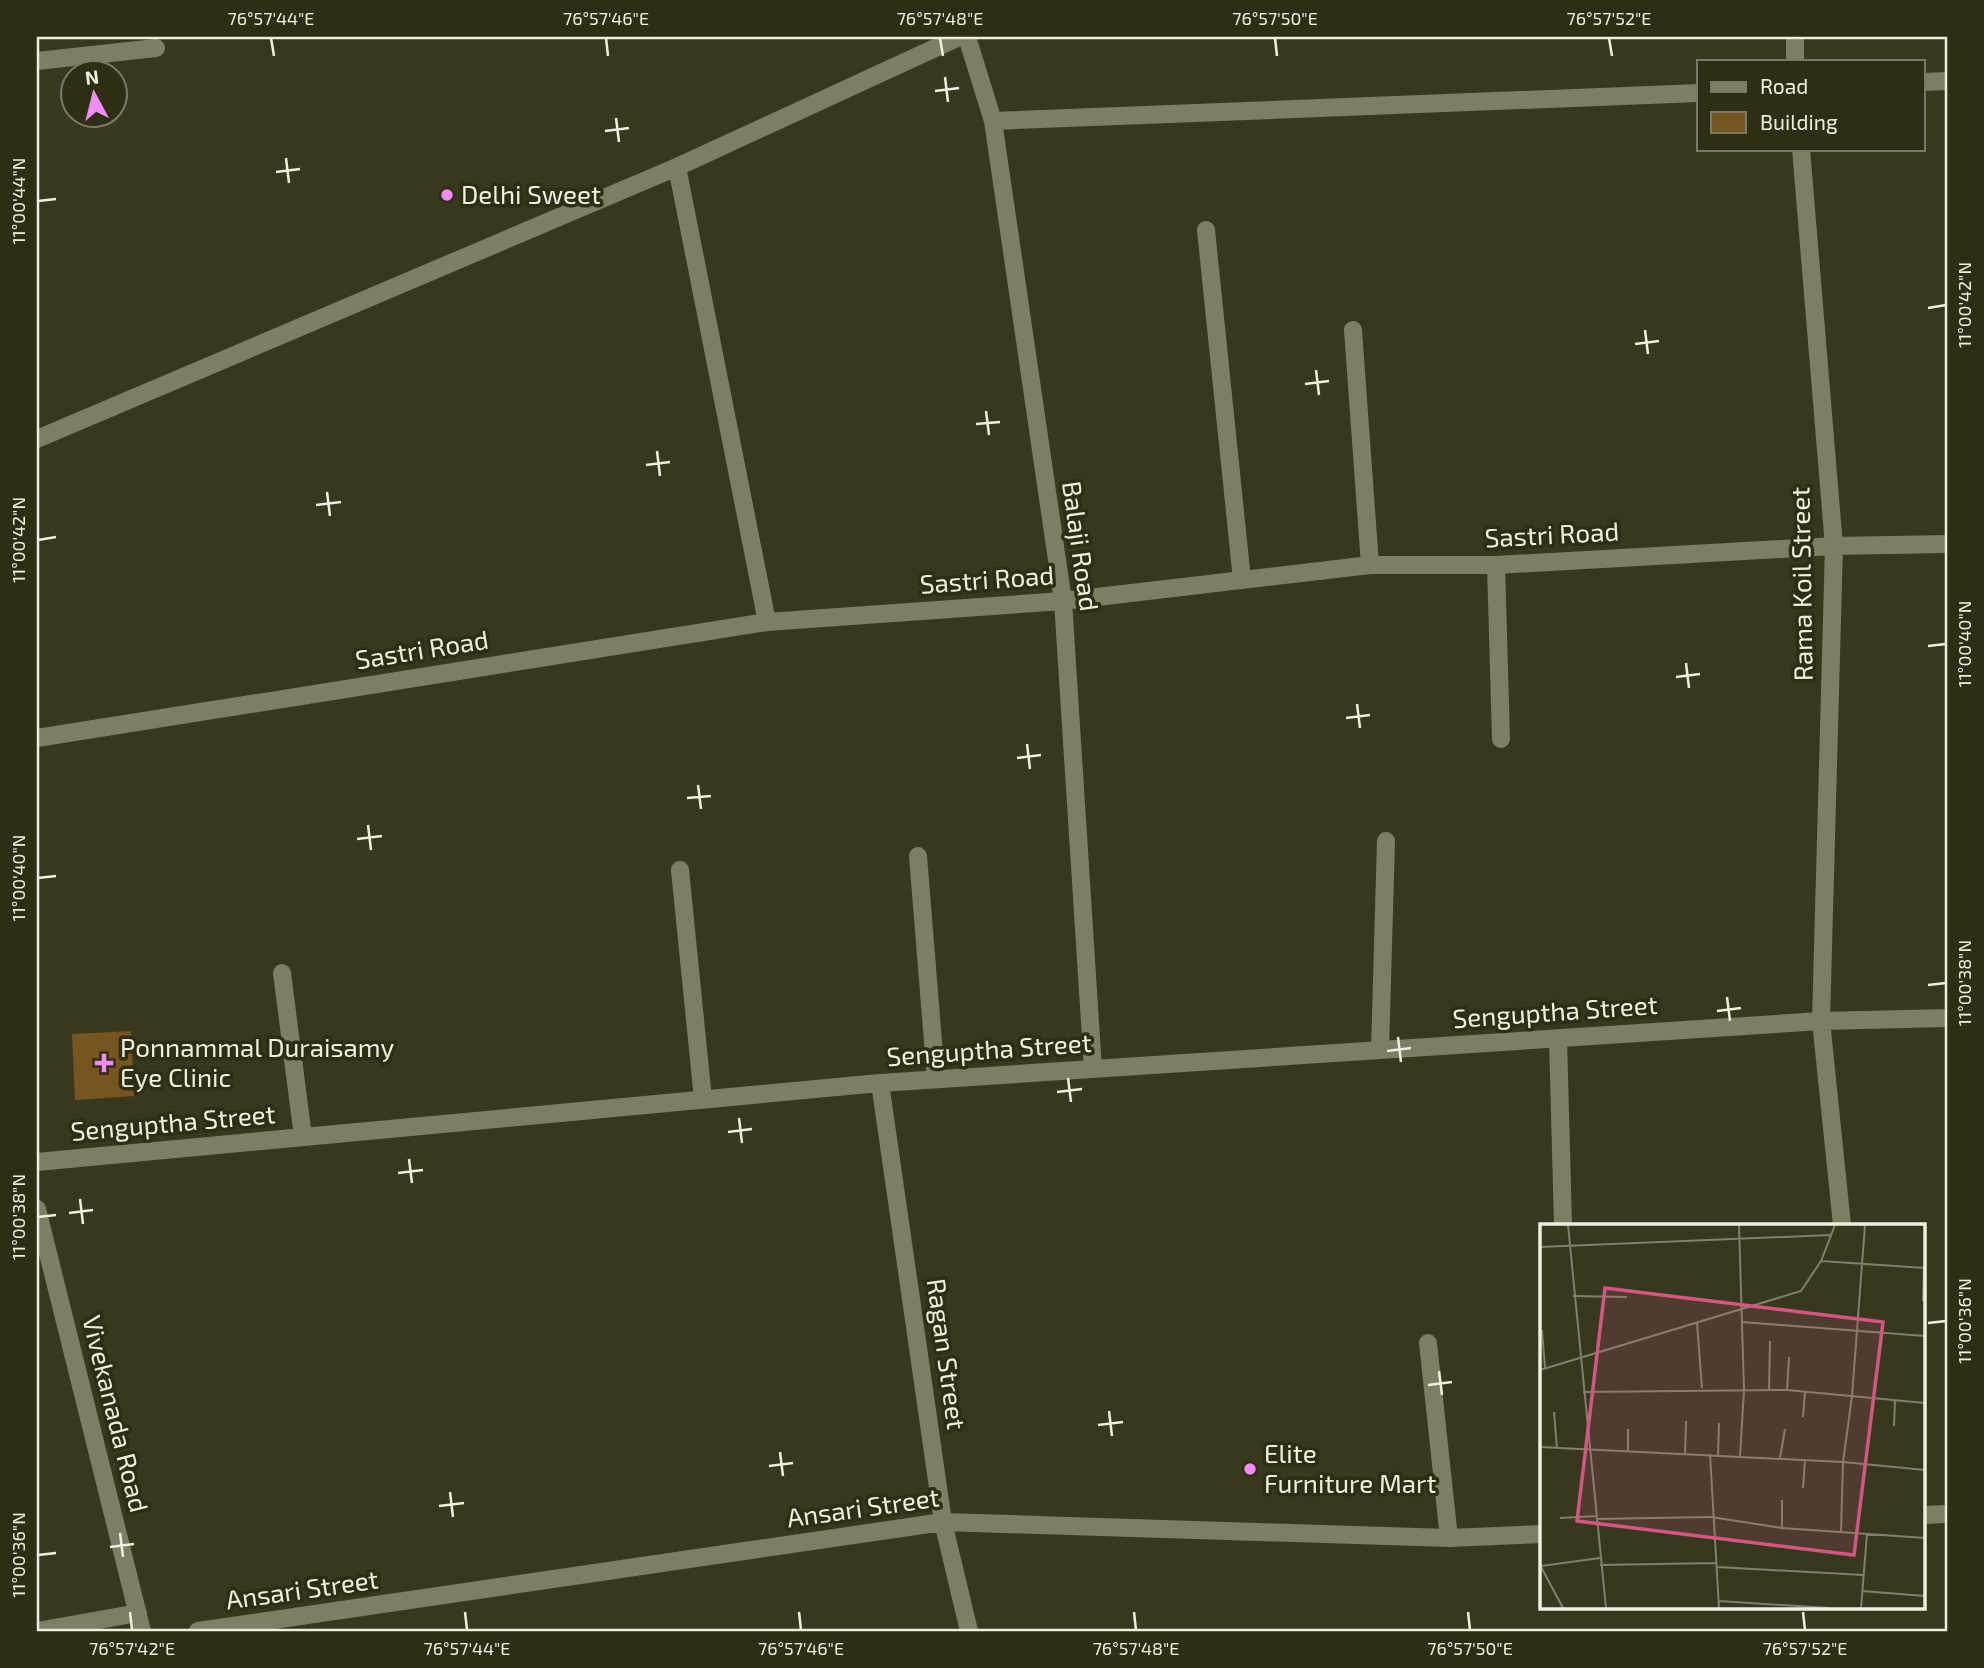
<svg xmlns="http://www.w3.org/2000/svg" width="1984" height="1668" viewBox="0 0 1984 1668" font-family="'Exo 2',sans-serif">
	<rect width="100%" height="100%" fill="#3a371f"/>
	<!-- building -->
	<path fill="#775520" d="M131 1031 134 1096 75 1100 72 1034Z"/>
	<g fill="none" stroke-linecap="round" stroke-linejoin="round">
		<!-- minor -->
		<path stroke="#7f7d62" stroke-width="18" d="M967 37 993 121 1063 601 1093 1069
			M1795 37V61
			M37 61 156 48
			M1923 82 1947 81
			M993 121 1699 93
			M1801 149 1834 546 1821 1021 1842 1225
			M677 167 767 622
			M1206 230 1242 580
			M1353 330 1370 565
			M1496 565 1501 739
			M37 738 767 622 1063 601 1370 565H1496L1834 546 1947 544
			M918 856 936 1079
			M680 870 703 1099
			M282 973 303 1137
			M1558 1038 1563 1225
			M1380 1050 1386 841
			M880 1083 943 1522 969 1631
			M37 1162 880 1083 1821 1021 1947 1018
			M1428 1343 1449 1538
			M1923 1515 1947 1514
			M37 1631 138 1613
			M198 1631 943 1522 1449 1538 1541 1534"/>
		<!-- tertiary -->
		<path stroke="#7f7d62" stroke-width="18" d="M37 1209 142 1631"/>
		<!-- secondary -->
		<path stroke="#7f7d62" stroke-width="18" d="M37 439 677 167 959 37"/>
	</g>
	<!-- ticks -->
	<path fill="none" stroke="#efeedf" stroke-width="2.5" d="M271 38 274 56M606 38 608 56M940 38 943 56M1275 38 1277 56M1609 38 1612 56M945 77 948 102M935 91 959 88M616 118 619 142M605 131 629 128M286 158 289 183M276 172 300 169M38 201 56 199M1928 308 1946 305M1645 330 1648 354M1635 344 1659 341M1316 370 1319 395M1305 384 1329 381M986 411 989 435M976 424 1000 422M657 451 660 476M646 465 670 462M327 492 330 516M316 505 341 502M38 540 56 537M1928 646 1946 644M1686 663 1689 688M1676 677 1700 674M1357 704 1360 728M1346 718 1370 715M1027 744 1030 769M1017 758 1041 755M698 785 701 809M687 798 711 796M368 825 371 850M357 839 382 836M38 878 56 876M1928 985 1946 983M1727 997 1730 1021M1717 1011 1741 1008M1398 1037 1401 1062M1387 1051 1411 1048M1068 1078 1071 1102M1057 1092 1082 1089M739 1118 742 1143M728 1132 752 1129M409 1159 412 1183M398 1173 423 1170M80 1199 83 1224M69 1213 93 1210M38 1217 56 1215M1928 1323 1946 1321M1439 1371 1442 1395M1428 1385 1452 1382M1109 1411 1112 1436M1098 1425 1123 1422M780 1452 783 1476M769 1466 793 1463M450 1492 453 1517M439 1506 464 1503M120 1533 123 1557M110 1547 134 1544M38 1555 56 1553M130 1612 132 1630M465 1612 467 1630M799 1612 801 1630M1134 1612 1136 1630M1468 1612 1470 1630M1803 1612 1805 1630"/>
	<!-- markers -->
	<g fill="#f18bf5" stroke="#302d15" stroke-width="2.5">
		<circle cx="447" cy="195" r="7"/>
		<path d="M100.5 1052.5h7v7h7v7h-7v7h-7v-7h-7v-7h7z"/>
		<circle cx="1250" cy="1469" r="7"/>
	</g>
	<g text-anchor="middle" stroke-width="7" stroke-linejoin="round" paint-order="stroke">
		<!-- poi labels -->
		<g font-size="26" fill="#efeedf" stroke="#302d15" text-anchor="start">
			<text x="461" y="204">Delhi Sweet</text>
			<text x="120" y="1057">Ponnammal Duraisamy<tspan x="120" dy="30">Eye Clinic</tspan></text>
			<text x="1264" y="1463">Elite<tspan x="1264" dy="30">Furniture Mart</tspan></text>
		</g>
		<!-- street labels -->
		<g font-size="26" fill="#efeedf" stroke="#302d15">
			<text transform="translate(1552 535) rotate(-3)" y="9">Sastri Road</text>
			<text transform="translate(1080 546) rotate(82)" y="9">Balaji Road</text>
			<text transform="translate(987 580) rotate(-4)" y="9">Sastri Road</text>
			<text transform="translate(1802 584) rotate(-91)" y="9">Rama Koil Street</text>
			<text transform="translate(422 650) rotate(-9)" y="9">Sastri Road</text>
			<text transform="translate(1555 1012) rotate(-4)" y="9">Senguptha Street</text>
			<text transform="translate(989 1050) rotate(-4)" y="9">Senguptha Street</text>
			<text transform="translate(173 1123) rotate(-5)" y="9">Senguptha Street</text>
			<text transform="translate(946 1354) rotate(82)" y="9">Ragan Street</text>
			<text transform="translate(115 1414) rotate(76)" y="9">Vivekanada Road</text>
			<text transform="translate(863 1508) rotate(-8)" y="9">Ansari Street</text>
			<text transform="translate(302 1590) rotate(-8)" y="9">Ansari Street</text>
		</g>
	</g>
	<!-- overview -->
	<g transform="translate(1540 1224)">
		<rect width="385" height="385" fill="#3a371f"/>
		<path fill="none" stroke="#82806c" stroke-width="2" d="M28 1 66 384M199 1 204 166 200 232M0 23 291 11M281 37 385 44M33 72 87 73M383 77 384 44M202 98 385 112M157 99 162 164M2 106 5 144M0 146 261 67 281 37 295 1M229 166 230 117M247 166 249 133M43 168 247 166 385 179M14 188 17 225M263 193 265 168M354 202 355 176M88 205V228M0 223 303 238 385 246M145 229 146 197M170 230 179 384M178 231 179 199M240 234 245 205M263 264 265 236M20 294 57 292M57 295 171 293 242 304 385 314M242 304V276M301 308 303 238 312 172 325 1M0 341 23 384M60 341 176 339M1 342 60 334M177 343 323 351M322 367 385 372M179 377 289 384M321 384 327 310"/>
		<path fill="#d05883" fill-opacity="0.15" stroke="#d05883" stroke-width="3.5" d="M65 64 343 98 314 331 37 297Z"/>
		<rect width="385" height="385" fill="none" stroke="#efeedf" stroke-width="3.5"/>
	</g>
	<!-- border -->
	<rect width="1984" height="1668" fill="none" stroke="#302d15" stroke-width="77"/>
	<!-- legend -->
	<rect x="1697" y="60" width="228" height="91" fill="#302d15" stroke="#7c7a66" stroke-width="2"/>
	<rect x="1711" y="82" width="35" height="10" fill="#7f7d62" stroke="#7c7a66" stroke-width="2"/>
	<text x="1760" y="94" font-size="21" fill="#efeedf">Road</text>
	<rect x="1711" y="112" width="35" height="21" fill="#775520" stroke="#7c7a66" stroke-width="2"/>
	<text x="1760" y="130" font-size="21" fill="#efeedf">Building</text>
	<!-- north arrow -->
	<g transform="translate(94 94) rotate(353)"><circle r="33" fill="#302d15" stroke="#7c7a66" stroke-width="2"/>
	<path d="M0-5L12 26L0 18L-12 26Z" fill="#f18bf5"/>
	<text y="-10" font-size="19" font-weight="bold" text-anchor="middle" fill="#efeedf">N</text>
	</g>
	<rect x="38" y="38" width="1908" height="1592" fill="none" stroke="#efeedf" stroke-width="2.5"/>
	<g font-size="18" text-anchor="middle" fill="#efeedf">
		<text x="271" y="25">76°57'44"E</text>
		<text x="606" y="25">76°57'46"E</text>
		<text x="940" y="25">76°57'48"E</text>
		<text x="1275" y="25">76°57'50"E</text>
		<text x="1609" y="25">76°57'52"E</text>
		<text transform="translate(19 201) rotate(-90)" y="6">11°00'44"N</text>
		<text transform="translate(1965 305) rotate(-90)" y="6">11°00'42"N</text>
		<text transform="translate(19 540) rotate(-90)" y="6">11°00'42"N</text>
		<text transform="translate(1965 644) rotate(-90)" y="6">11°00'40"N</text>
		<text transform="translate(19 878) rotate(-90)" y="6">11°00'40"N</text>
		<text transform="translate(1965 983) rotate(-90)" y="6">11°00'38"N</text>
		<text transform="translate(19 1217) rotate(-90)" y="6">11°00'38"N</text>
		<text transform="translate(1965 1321) rotate(-90)" y="6">11°00'36"N</text>
		<text transform="translate(19 1555) rotate(-90)" y="6">11°00'36"N</text>
		<text x="132" y="1655">76°57'42"E</text>
		<text x="467" y="1655">76°57'44"E</text>
		<text x="801" y="1655">76°57'46"E</text>
		<text x="1136" y="1655">76°57'48"E</text>
		<text x="1470" y="1655">76°57'50"E</text>
		<text x="1805" y="1655">76°57'52"E</text>
	</g>
</svg>
